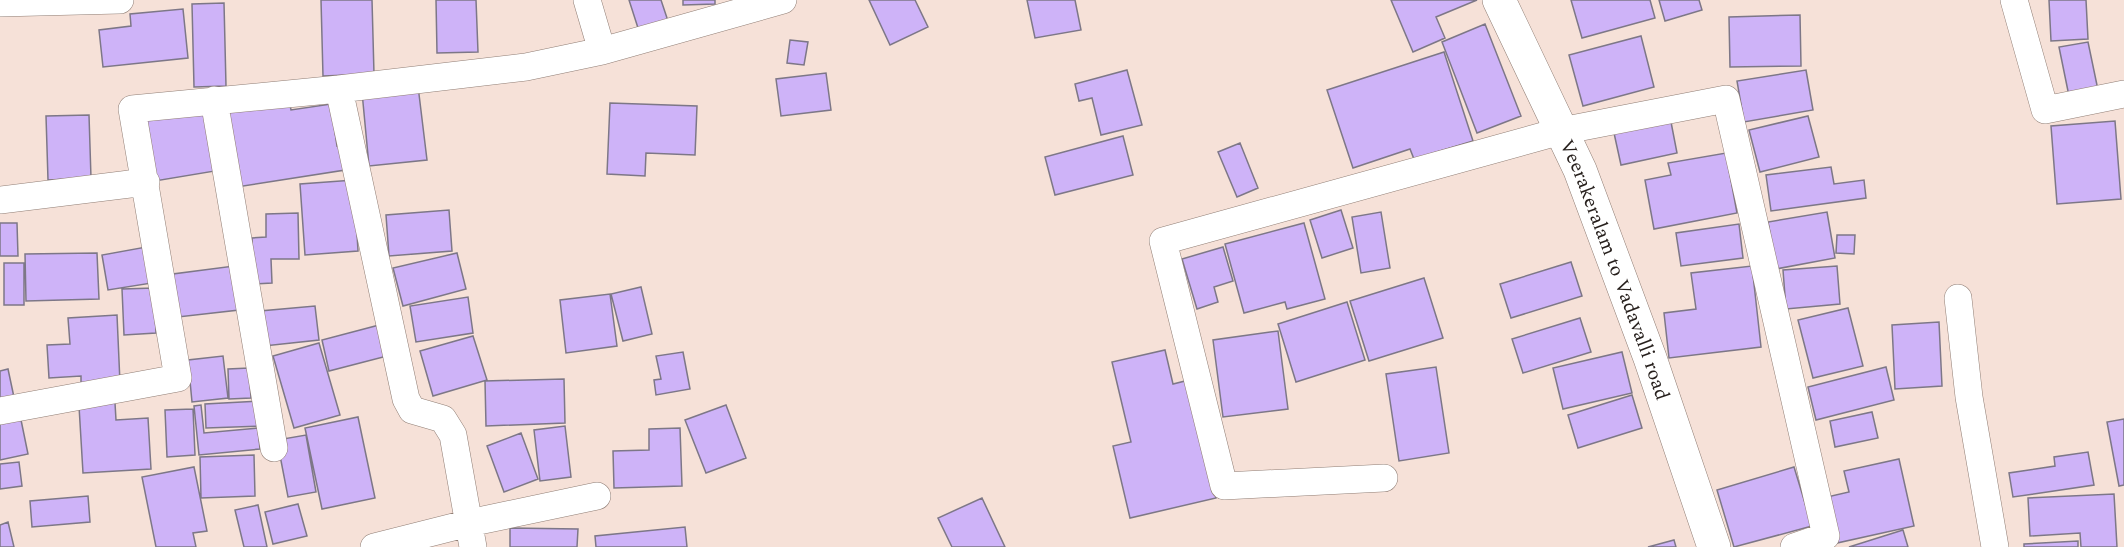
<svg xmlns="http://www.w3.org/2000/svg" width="2124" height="547" viewBox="0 0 2124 547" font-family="Spectral,serif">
	<rect width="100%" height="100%" fill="#f6e1d8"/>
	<!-- building -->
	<path fill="#ceb3f8" stroke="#7d7787" stroke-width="1.5" d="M321 0H372L374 74 323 76Z
		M436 0H476L478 52 437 53Z
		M629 0H661L668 21 639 31Z
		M683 0H715V4L683 5Z
		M869 0H915L928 27 890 45Z
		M1027 0H1075L1081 30 1035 38Z
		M1391 0H1477L1436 17 1445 38 1413 52Z
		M1571 0H1650L1655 18 1582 38Z
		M1659 0H1699L1702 10 1665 21Z
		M2049 0H2086L2088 39 2051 41Z
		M224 3 226 86 194 87 192 4Z
		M183 9 188 58 103 67 99 30 131 26 130 14Z
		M1800 15 1801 66 1730 67 1729 17Z
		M1485 24 1521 116 1477 133 1442 42Z
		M1641 36 1654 87 1583 106 1569 55Z
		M790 40 808 42 804 65 787 63Z
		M2088 42 2098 90 2069 96 2059 47Z
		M1444 52 1473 141 1414 159 1410 149 1353 168 1327 90Z
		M1127 70 1142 125 1101 135 1092 98 1079 101 1075 84Z
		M1806 70 1813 110 1744 122 1737 81Z
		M826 73 831 110 781 116 776 79Z
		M418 86 427 160 369 166 362 92Z
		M289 100 291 110 331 104 337 146 342 145 345 170 237 187 227 109Z
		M610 103 697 106 695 155 646 153 645 176 607 174Z
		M205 104 215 171 155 181 144 114Z
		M89 115 91 178 48 180 46 116Z
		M1808 116 1819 157 1760 172 1749 130Z
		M2115 121 2121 199 2057 204 2051 126Z
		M1671 122 1677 153 1621 165 1614 133Z
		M1123 136 1133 175 1055 195 1045 157Z
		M1240 143 1258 188 1237 197 1218 152Z
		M1726 153 1737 213 1654 229 1645 180 1671 175 1668 163Z
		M1831 167 1834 184 1864 180 1866 198 1771 211 1766 175Z
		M354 180 358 251 305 255 300 184Z
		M449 210 452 251 389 256 386 215Z
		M1341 210 1353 248 1322 258 1310 220Z
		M1381 212 1390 268 1361 273 1352 217Z
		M1827 212 1835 258 1776 269 1768 222Z
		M298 213 299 259H271L272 283 253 284 252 238 266 237V214Z
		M0 223H17L18 256H0Z
		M1304 223 1325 299 1287 309 1285 302 1244 313 1225 244Z
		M1739 224 1743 258 1681 266 1676 233Z
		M1837 235H1855L1854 254 1836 253Z
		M146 247 152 283 108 290 102 255Z
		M1223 247 1233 281 1214 287 1218 302 1197 309 1182 259Z
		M97 253 99 299 26 301 25 254Z
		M457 253 466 289 403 306 393 268Z
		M1571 262 1582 296 1511 318 1500 284Z
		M4 263H24V305H4Z
		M234 266 239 310 178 317 173 274Z
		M1752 266 1761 347 1669 358 1664 313 1696 309 1691 273Z
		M1837 266 1840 304 1786 309 1783 270Z
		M1424 278 1443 338 1369 361 1350 301Z
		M641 287 652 334 623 341 611 294Z
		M154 288 156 333 124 335 122 289Z
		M610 294 617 346 566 353 560 300Z
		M468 297 473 333 416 342 410 306Z
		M1347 302 1365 360 1296 382 1278 324Z
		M315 306 319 340 264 346 260 311Z
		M1848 308 1863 366 1813 378 1798 320Z
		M117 315 120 383 81 385V376L49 378 47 345 70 344 68 318Z
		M1580 318 1591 352 1523 373 1512 339Z
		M1939 322 1942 386 1895 389 1892 325Z
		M383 324 391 355 329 371 322 340Z
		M1278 331 1288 409 1223 417 1213 340Z
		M473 336 487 380 433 396 420 351Z
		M319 343 340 415 294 428 273 356Z
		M1165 350 1173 384 1193 379 1197 416 1216 498 1130 518 1113 446 1131 442 1112 362Z
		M683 352 690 389 656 395 654 380 661 379 656 356Z
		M1622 352 1632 393 1563 409 1553 368Z
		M223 356 228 398 192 402 188 360Z
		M1436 367 1449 453 1399 461 1386 374Z
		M1886 367 1894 400 1816 420 1808 387Z
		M249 368 251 398 229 399 228 369Z
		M8 369 15 402 0 405V371Z
		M564 379 565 423 486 426 485 381Z
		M1632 395 1642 428 1578 448 1568 415Z
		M262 401 263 426 206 428 205 404Z
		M115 403 116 420 148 418 151 469 83 473 79 406Z
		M201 405 204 433 258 428 260 449 199 455 194 406Z
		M726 405 746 458 706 473 685 420Z
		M193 409 195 455 167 457 165 410Z
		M1872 412 1878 438 1835 447 1830 421Z
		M20 415 28 454 0 460V419Z
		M358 417 375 498 322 509 305 428Z
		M2124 419V485L2119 486 2107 422Z
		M565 426 571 477 540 481 534 430Z
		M680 428 682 486 614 488 613 451 649 450V429Z
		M521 433 538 479 504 492 487 446Z
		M306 435 316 492 288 497 277 440Z
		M2088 452 2094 485 2013 497 2009 473 2055 466 2054 457Z
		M254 455 255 496 201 498 200 457Z
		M1899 459 1914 526 1837 543 1827 497 1849 492 1844 471Z
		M19 462 22 486 0 489V464Z
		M194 467 207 531 193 533 196 547H156L142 477Z
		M1794 467 1812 526 1734 547 1717 490Z
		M2114 494 2117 547H2081L2080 533 2030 536 2028 498Z
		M88 496 90 522 32 527 30 501Z
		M982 498 1005 547H952L938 518Z
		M298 504 307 536 273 544 265 512Z
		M258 505 267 547H244L235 510Z
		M8 522 14 547H0V525Z
		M685 527 687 547H596L595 536Z
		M510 528 578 529 577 547H510Z
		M1903 530 1908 547H1849Z
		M1674 540 1676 547H1648Z
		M2078 541V547H2024V544Z"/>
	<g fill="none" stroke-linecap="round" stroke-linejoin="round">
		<defs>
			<path id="street" d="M2014 0 2045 110 2124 94
				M0 3 120 0
				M602 51 783 0
				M214 100 274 448
				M0 200 146 182
				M1958 298 1969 397 1995 547
				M0 411 178 378 132 109 339 89
				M1384 478 1224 486 1163 241 1561 131 1726 99 1826 536 1794 547
				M374 547 469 523 597 496
				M473 547 453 435 443 419 412 410 406 399 339 89 526 67 602 51 587 0"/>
			<g id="secondary">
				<path id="s1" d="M1499 0 1580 170 1650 358 1714 547"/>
			</g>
		</defs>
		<!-- street casing -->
		<use href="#street" stroke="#907e75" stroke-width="28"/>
		<!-- secondary casing -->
		<use href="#secondary" stroke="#907e75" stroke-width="34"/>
		<!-- street -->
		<use href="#street" stroke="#fff" stroke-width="27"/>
		<!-- secondary -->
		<use href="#secondary" stroke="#fff" stroke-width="33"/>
	</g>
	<g text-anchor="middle" stroke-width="4.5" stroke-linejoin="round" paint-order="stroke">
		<!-- street labels -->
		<g font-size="20" fill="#261f1c" stroke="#f6e1d8">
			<text dy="7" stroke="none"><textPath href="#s1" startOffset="294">Veerakeralam to Vadavalli road</textPath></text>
		</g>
	</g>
</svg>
